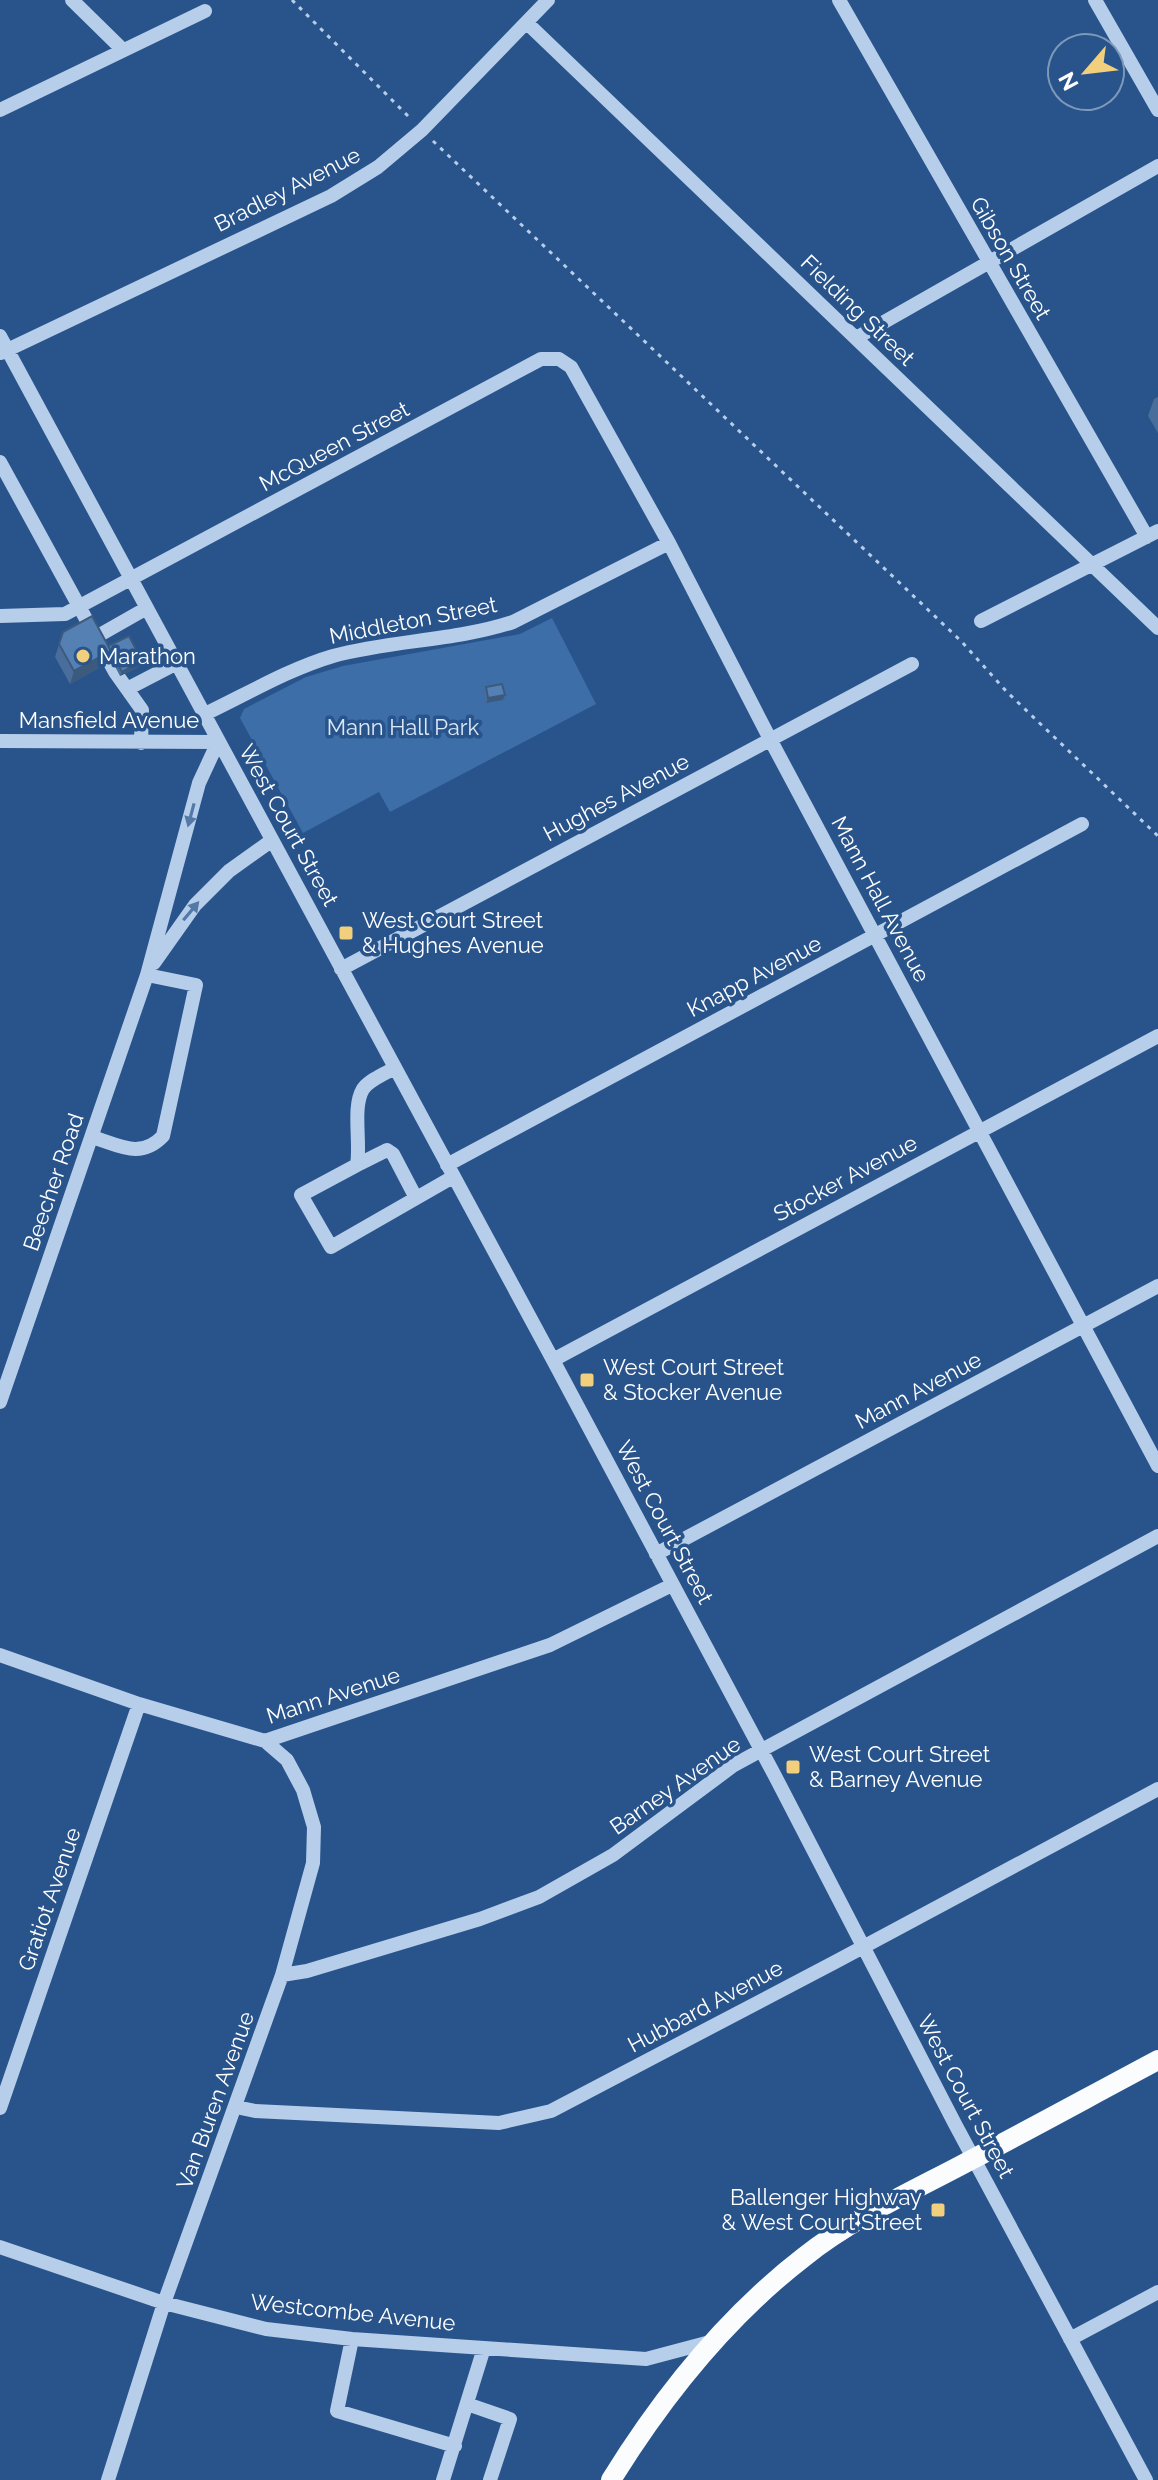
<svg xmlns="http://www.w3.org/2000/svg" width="1158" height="2480" viewBox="0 0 1158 2480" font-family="Raleway,sans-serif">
	<rect width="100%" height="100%" fill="#28548b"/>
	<!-- green -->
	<path fill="#3d6ea8" d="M552 618 596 704 390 812 379 792 303 833 240 718 244 709 306 677 343 666 520 634Z"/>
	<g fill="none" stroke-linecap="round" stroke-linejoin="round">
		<!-- path -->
		<path stroke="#b7ceea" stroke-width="3" stroke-dasharray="4 6" stroke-linecap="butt" d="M292 0 411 119
			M433 141 961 641 1007 692 1158 836"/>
		<!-- minor -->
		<path stroke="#b7ceea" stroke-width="14" d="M72 0 123 50
			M839 0 1147 537
			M1095 0 1158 110
			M527 23 1158 628
			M0 110 205 11
			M0 336 553 1360 775 1776 955 2124 1146 2480
			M856 338 1158 166
			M1 353 331 196 378 167 422 130 548 0
			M0 462 115 672 142 710 141 743
			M0 616 65 614 541 359H559L571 367 669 543 770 739 1158 1466
			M981 621 1158 531
			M96 637 147 608
			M127 689 177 663
			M205 714C247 694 289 669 333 656 392 640 455 641 513 622L669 543
			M0 741 218 742 199 783 147 975 0 1402
			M154 963 195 905 229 871 271 841
			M341 969 912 664
			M394 1068C385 1074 369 1080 363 1089 352 1107 361 1143 357 1165L301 1195 331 1247 453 1177
			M92 1137C119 1145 140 1160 163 1136L196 985 147 975
			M357 1165 387 1150 393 1154 416 1198
			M447 1165 1082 824
			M553 1360 1158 1036
			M656 1554 1158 1286
			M0 1655 139 1704 265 1741 550 1645 672 1585
			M282 1975 307 1971 480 1919 539 1897 613 1855 734 1765 1158 1536
			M236 2107 255 2111 499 2123 551 2111 837 1961 1158 1789
			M0 2108 139 1704
			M0 2247 164 2303 266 2329 352 2339 646 2359 710 2342
			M352 2339 337 2411 455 2446
			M1070 2339 1158 2292
			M467 2404 510 2419 490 2480
			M108 2480 164 2303 282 1975 313 1863 314 1827 303 1790 287 1760 265 1741
			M443 2480 484 2348"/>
		<!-- major -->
		<path stroke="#fafcfe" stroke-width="20" d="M611 2480C663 2396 725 2318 804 2257 854 2217 915 2190 971 2160 1034 2127 1096 2093 1158 2060"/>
	</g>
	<!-- wall -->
	<path fill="#496e9b" d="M1158 397V433L1148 416 1154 399Z
		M63 632 108 646 142 661 141 666 120 676 109 655 106 664 70 684 55 657Z
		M486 687 505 695 503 700 486 703 484 691Z"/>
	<!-- shaded-wall -->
	<path fill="#3c5a7e" d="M111 651 106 664 70 684 74 671Z
		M142 661 141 666 120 676 122 672Z
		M505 695 503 700 486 703 488 698Z"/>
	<!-- building -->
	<path fill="#5580b4" stroke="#3c5a7e" stroke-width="2" d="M92 616 111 651 74 671 59 644 63 632Z
		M129 636 142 661 122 672 108 646Z
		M502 684 505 695 488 698 486 687Z"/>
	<!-- one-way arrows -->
	<defs><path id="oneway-solid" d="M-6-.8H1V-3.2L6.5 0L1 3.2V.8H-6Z" transform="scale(2)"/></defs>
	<g fill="#5379a8">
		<use href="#oneway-solid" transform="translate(191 815) rotate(105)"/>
		<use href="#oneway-solid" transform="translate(191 911) rotate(-50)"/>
	</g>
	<!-- markers -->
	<g fill="#f1cf7d" stroke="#28548b" stroke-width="3">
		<circle cx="83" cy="656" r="8"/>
		<rect x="338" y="925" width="16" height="16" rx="4"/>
		<rect x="579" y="1372" width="16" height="16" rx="4"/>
		<rect x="785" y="1759" width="16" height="16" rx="4"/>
		<rect x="930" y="2202" width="16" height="16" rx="4"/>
	</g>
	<g text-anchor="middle" stroke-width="7" stroke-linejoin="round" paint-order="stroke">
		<!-- street labels -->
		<g font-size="22" fill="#fff" stroke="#28548b">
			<text transform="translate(287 189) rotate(-27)" y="8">Bradley Avenue</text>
			<text transform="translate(1011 258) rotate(60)" y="8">Gibson Street</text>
			<text transform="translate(858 310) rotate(44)" y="8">Fielding Street</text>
			<text transform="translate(334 446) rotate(-28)" y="8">McQueen Street</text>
			<text transform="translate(413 620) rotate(-11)" y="8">Middleton Street</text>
			<text x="109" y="728">Mansfield Avenue</text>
			<text transform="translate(616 797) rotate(-28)" y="8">Hughes Avenue</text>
			<text transform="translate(289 825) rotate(61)" y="8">West Court Street</text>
			<text transform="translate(881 899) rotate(62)" y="8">Mann Hall Avenue</text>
			<text transform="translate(754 976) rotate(-28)" y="8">Knapp Avenue</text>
			<text transform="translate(845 1178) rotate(-28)" y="8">Stocker Avenue</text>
			<text transform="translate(53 1182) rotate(-71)" y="8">Beecher Road</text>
			<text transform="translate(918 1390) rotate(-28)" y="8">Mann Avenue</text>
			<text transform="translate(665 1522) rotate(62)" y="8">West Court Street</text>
			<text transform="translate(333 1695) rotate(-18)" y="8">Mann Avenue</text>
			<text transform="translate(675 1785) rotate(-35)" y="8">Barney Avenue</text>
			<text transform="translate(49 1899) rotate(-71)" y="8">Gratiot Avenue</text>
			<text transform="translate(705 2006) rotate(-28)" y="8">Hubbard Avenue</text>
			<text transform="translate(966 2096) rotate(62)" y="8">West Court Street</text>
			<text transform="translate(215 2100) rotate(-70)" y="8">Van Buren Avenue</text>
			<text transform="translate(353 2312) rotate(6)" y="8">Westcombe Avenue</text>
		</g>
		<!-- poi labels -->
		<g font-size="22" fill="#fff" stroke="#28548b" text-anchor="start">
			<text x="99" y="664">Marathon</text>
			<text x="362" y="928">West Court Street<tspan x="362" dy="25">&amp; Hughes Avenue</tspan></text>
			<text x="603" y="1375">West Court Street<tspan x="603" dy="25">&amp; Stocker Avenue</tspan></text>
			<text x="809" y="1762">West Court Street<tspan x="809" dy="25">&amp; Barney Avenue</tspan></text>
			<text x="922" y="2205" text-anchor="end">Ballenger Highway<tspan x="922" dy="25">&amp; West Court Street</tspan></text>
		</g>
		<!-- park labels -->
		<g font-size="22" fill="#dbe8f8" stroke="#28548b">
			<text x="403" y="735">Mann Hall Park</text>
		</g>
	</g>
	<!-- north arrow -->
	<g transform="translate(1086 72) rotate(242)"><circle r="38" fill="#28548b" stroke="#7e98b9" stroke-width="2"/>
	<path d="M0-6L14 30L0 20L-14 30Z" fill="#f1cf7d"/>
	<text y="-12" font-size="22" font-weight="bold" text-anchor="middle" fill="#ffffff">N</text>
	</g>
</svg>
